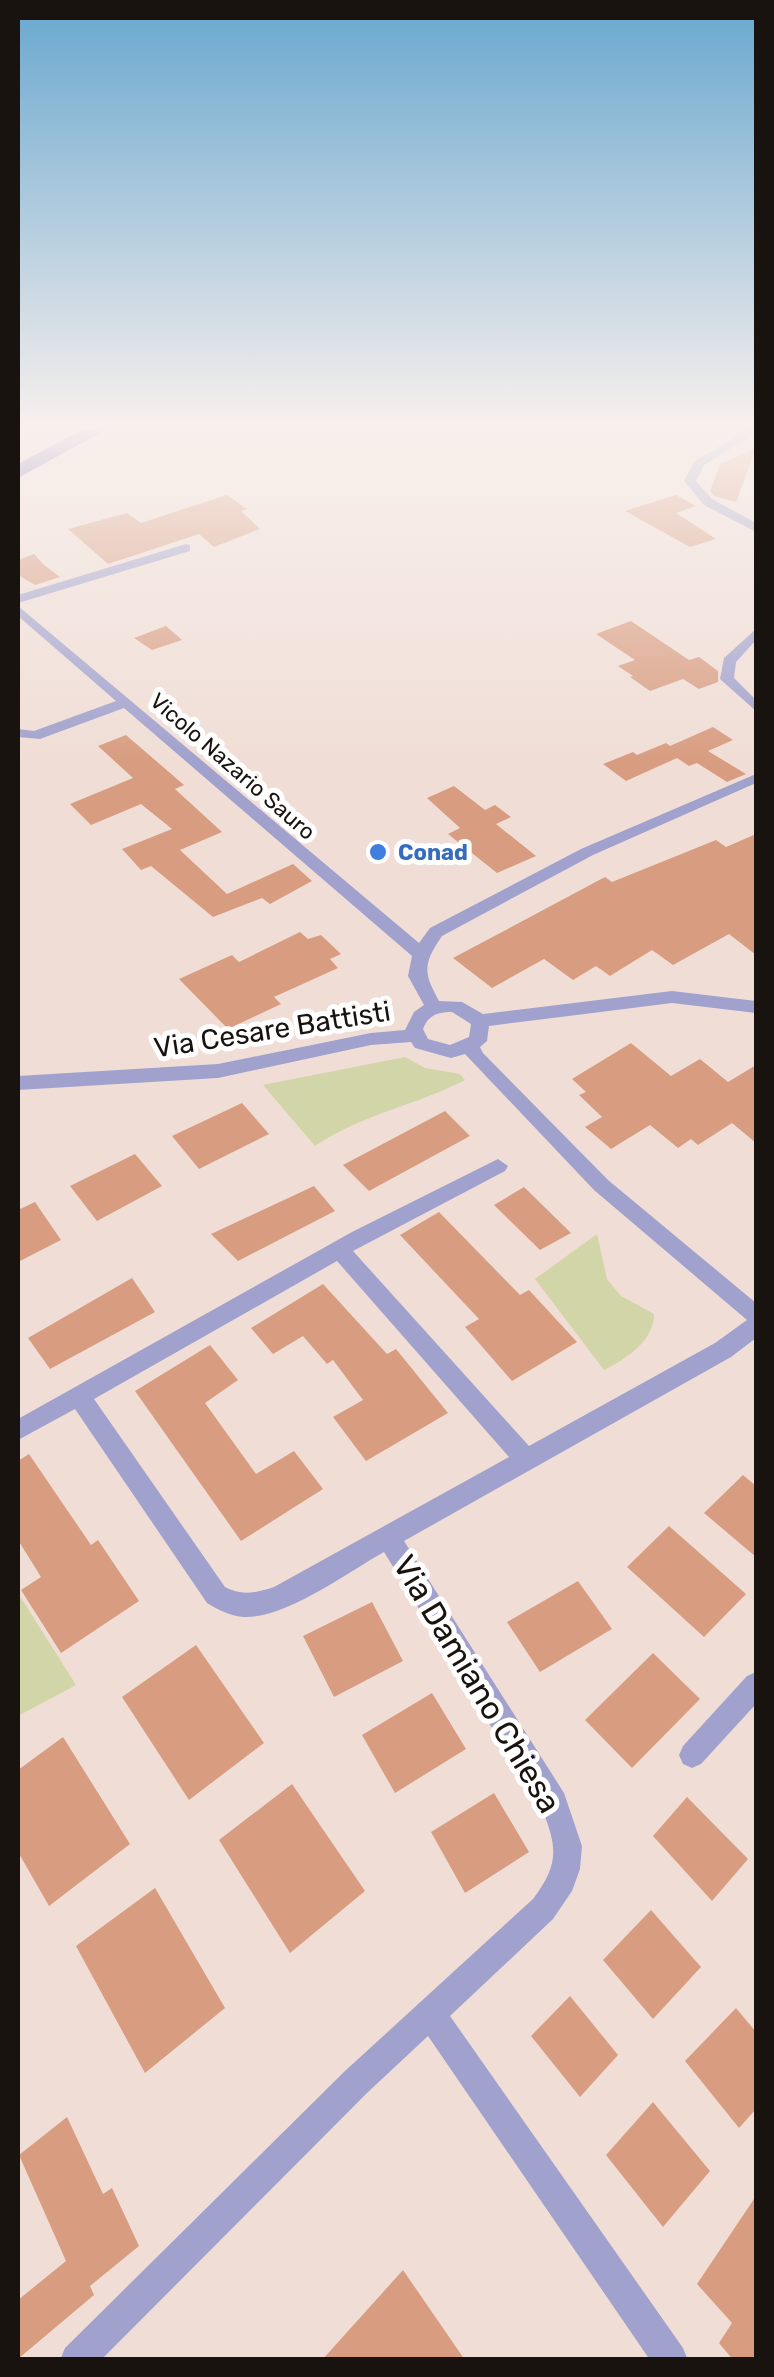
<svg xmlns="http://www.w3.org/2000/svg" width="774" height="2377" viewBox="0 0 774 2377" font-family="Rubik,sans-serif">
	<rect width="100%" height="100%" fill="#f0ded6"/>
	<!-- green -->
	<path fill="#d2d5a8" d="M405 1057 425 1068 460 1074 465 1080C415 1106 362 1114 315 1146L263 1085Z
		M597 1234 607 1279 621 1296 654 1314C654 1341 626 1359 604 1370L535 1279Z
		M18 1593 76 1685 18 1716Z"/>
	<!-- building -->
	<path fill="#d89d81" d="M756 448 736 502 714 496 710 491 720 464Z
		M227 495 247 509 241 511 260 529 214 547 199 534 108 564 68 529 127 513 141 523Z
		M676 495 696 506 676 513 716 539 690 547 625 511Z
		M34 554 43 564 60 577 35 585 18 575V560Z
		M631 621 689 660 699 657 718 671V682L699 689 683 679 650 691 630 677 633 676 618 666 635 660 596 634Z
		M166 626 182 640 152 650 134 638Z
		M713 727 733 740 708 751 746 774 727 782 697 763 689 766 677 758 626 781 603 764 633 752 637 755 666 743 670 746Z
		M126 735 184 785 175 789 222 832 180 850 227 894 293 864 312 881 270 904 262 898 213 917 151 866 141 870 122 849 172 829 141 804 91 825 70 804 133 778 98 746Z
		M454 786 485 810 495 805 511 817 496 824 536 856 497 873 448 834 460 828 427 798Z
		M756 834V955L729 934 673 965 652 950 610 976 596 966 573 980 544 959 492 988 453 958 605 877 612 882 716 840 726 847Z
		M300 932 308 939 321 935 341 954 330 959 338 968 274 997 281 1004 228 1029 179 979 232 955 239 962Z
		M631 1043 671 1076 700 1059 728 1082 756 1065V1143L732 1123 698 1145 691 1139 678 1148 650 1125 611 1149 585 1127 602 1117 579 1095 586 1092 572 1079Z
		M242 1103 269 1134 199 1169 172 1136Z
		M445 1111 470 1136 369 1191 343 1165Z
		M135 1154 162 1186 97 1221 70 1186Z
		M314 1186 335 1211 238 1261 211 1234Z
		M524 1187 571 1233 540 1250 494 1205Z
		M35 1202 61 1240 18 1262V1210Z
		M439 1212 520 1295 529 1290 577 1342 512 1381 465 1327 479 1319 400 1235Z
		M132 1278 155 1312 50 1369 28 1338Z
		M323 1284 387 1354 396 1349 448 1413 366 1461 333 1417 363 1400 333 1360 327 1364 303 1336 273 1354 251 1328Z
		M210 1345 238 1380 205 1403 256 1474 294 1451 323 1489 241 1541 135 1391Z
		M29 1454 91 1545 98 1540 139 1601 61 1653 21 1590 41 1577 18 1540V1461Z
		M743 1475 756 1486V1557L704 1513Z
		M669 1526 746 1594 704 1637 627 1567Z
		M578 1581 612 1629 540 1672 507 1622Z
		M372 1602 403 1661 334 1697 303 1636Z
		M196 1645 264 1743 189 1800 122 1697Z
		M653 1653 700 1699 632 1768 585 1720Z
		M432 1693 466 1749 395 1793 362 1735Z
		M63 1737 130 1844 49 1906 18 1852V1770Z
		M292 1784 365 1891 290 1953 219 1840Z
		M494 1793 529 1852 465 1893 431 1832Z
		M687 1797 748 1859 712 1901 653 1836Z
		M155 1888 225 2008 145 2073 76 1946Z
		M651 1910 701 1967 653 2019 603 1960Z
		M570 1996 618 2055 580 2097 531 2036Z
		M736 2008 756 2032V2109L739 2128 685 2061Z
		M653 2102 710 2171 663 2227 606 2155Z
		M67 2117 103 2194 112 2188 139 2246 90 2286 94 2295 18 2359V2300L66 2261 19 2155Z
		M756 2196V2360H733L719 2343 732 2323 697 2284Z
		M403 2270 465 2360H322Z"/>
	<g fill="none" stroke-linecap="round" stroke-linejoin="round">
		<!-- street -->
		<path fill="#a0a1cd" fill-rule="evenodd" d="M750 428H756V433L704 465 696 481 712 499 756 523V532L704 505 684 481 695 461Z
			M186 544 190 545V551L18 603V595Z
			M18 606 419 943 430 928 581 849 756 774V783L593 855 442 936C423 964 423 972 439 1001L462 1002 483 1014 672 991 756 1001V1013L672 1003 489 1026 487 1041 480 1047 483 1053 608 1180 756 1303V1338L731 1357 404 1541 564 1793 582 1846 580 1869 572 1891 553 1919 450 2016 683 2348 688 2360H650L428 2036 367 2093 101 2360H60L65 2348 345 2071 533 1899C558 1865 558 1850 543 1811L384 1552C348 1572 285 1619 244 1617 231 1616 218 1610 207 1603L75 1409 18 1440V1419L352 1232 498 1159 508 1166 505 1171 353 1251 529 1446 715 1343 747 1320 594 1190 465 1054 451 1058 415 1048 411 1042 371 1045 218 1078 18 1090V1076L218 1064 371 1033 405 1030 414 1012 424 1005 408 976 412 956 124 708 40 739 18 737V729L34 731 116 701 18 616ZM452 1012 471 1024 469 1037 450 1045 428 1039 423 1029C428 1015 438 1012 452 1012ZM337 1261 509 1457 274 1587C256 1593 241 1596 225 1587L94 1399Z
			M756 629V640L736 662 734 678 756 700V711L720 679 724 658Z
			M756 1672V1704L701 1764 692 1768 683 1764 679 1755 683 1746 747 1676Z"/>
		<!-- highway -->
		<path fill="#5952ae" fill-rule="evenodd" d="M85 428H109L18 478V464Z"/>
	</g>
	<!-- sky -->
	<linearGradient id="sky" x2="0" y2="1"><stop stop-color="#68a7cf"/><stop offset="0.56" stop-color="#f8f0ed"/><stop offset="1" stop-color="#f8f0ed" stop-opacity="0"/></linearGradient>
	<rect width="774" height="761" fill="url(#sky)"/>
	<!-- markers -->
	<circle fill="#3f7fe0" stroke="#fff" stroke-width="4" cx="378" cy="852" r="10"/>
	<g text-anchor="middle" stroke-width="10" stroke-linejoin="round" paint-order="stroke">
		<!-- far-street labels -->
		<g font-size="22" fill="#191310" stroke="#fff">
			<text transform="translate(233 766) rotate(41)" y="8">Vicolo Nazario Sauro</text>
		</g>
		<!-- far-shop labels -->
		<g font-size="22" font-weight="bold" fill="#366cbe" stroke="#fff" text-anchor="start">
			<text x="398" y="860">Conad</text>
		</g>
		<!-- street labels -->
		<g font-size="28" fill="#191310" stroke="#fff">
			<text transform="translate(272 1029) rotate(-9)" y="10">Via Cesare Battisti</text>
		</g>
		<!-- near-street labels -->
		<g font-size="32" fill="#191310" stroke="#fff">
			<text transform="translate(477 1684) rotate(59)" y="11">Via Damiano Chiesa</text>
		</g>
	</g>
	<!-- border -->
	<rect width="774" height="2377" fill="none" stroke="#191310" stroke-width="40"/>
</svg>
